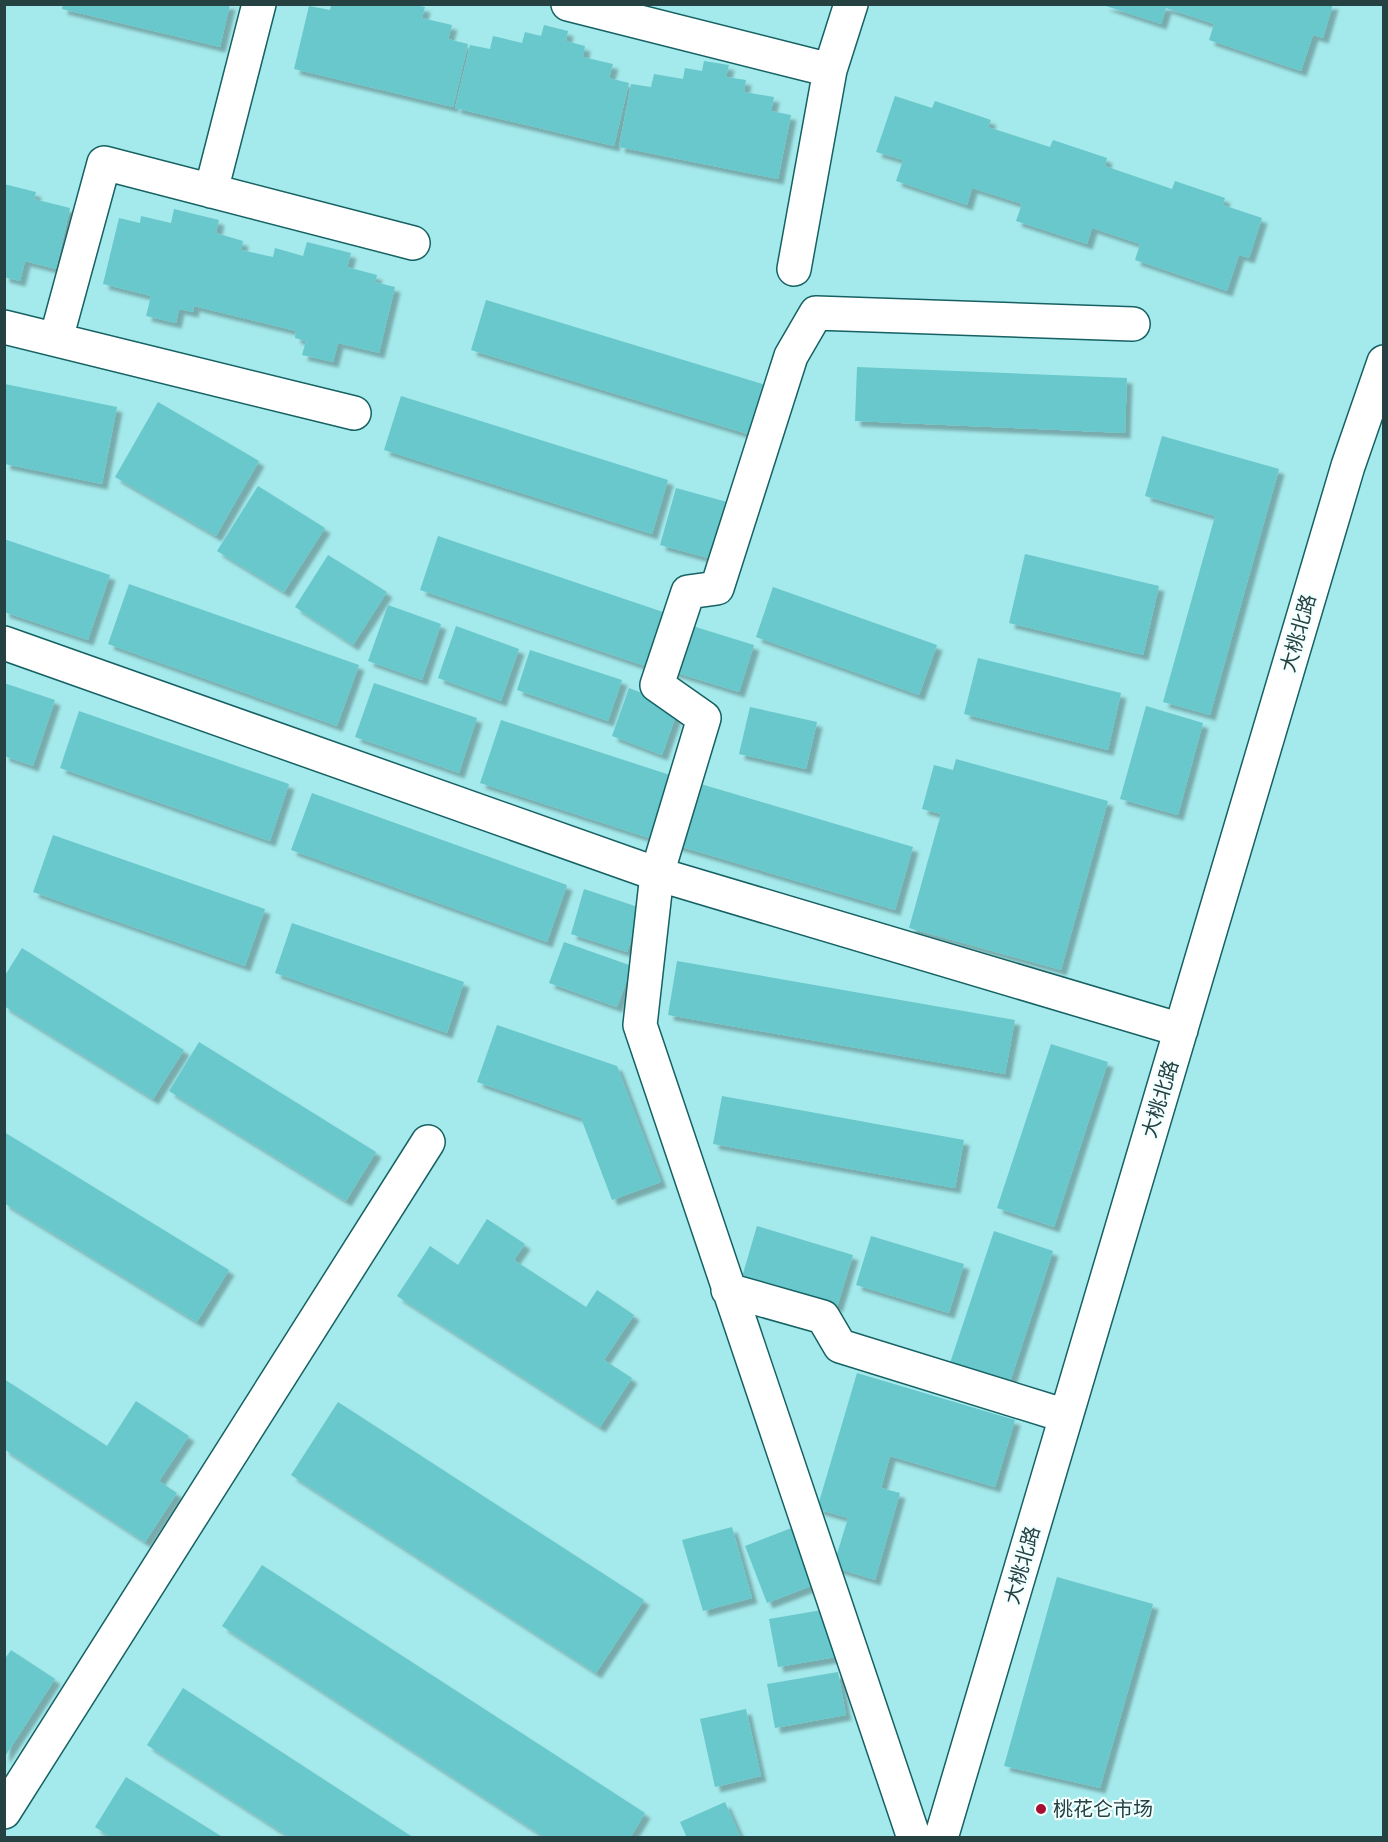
<svg xmlns="http://www.w3.org/2000/svg" width="1388" height="1842" viewBox="0 0 1388 1842" font-family="'DejaVu Sans','Noto Sans SC',sans-serif">
	<defs>
		<filter id="shadow"><feDropShadow dx="5.5" dy="5.5" stdDeviation="1.5" flood-color="#0004"/></filter>
	</defs>
	<rect width="100%" height="100%" fill="#a4e9eb"/>
	<!-- building -->
	<path fill="#68c8cb" filter="url(#shadow)" d="M63 4H230L220 47 62 9Z
		M1333 4 1323 38 1313 35 1301 71 1209 40 1214 24 1166 8 1161 24 1103 5Z
		M331 5H414L425 7 422 18 452 25 448 39 468 44 453 107 294 69 309 6 330 10Z
		M544 25 568 31 566 41 585 46 583 57 613 64 609 78 629 83 614 146 455 108 470 45 490 49 493 36 522 43 525 32 541 36Z
		M704 61 729 65 726 77 746 80 744 92 774 97 771 111 791 115 778 179 619 147 631 84 651 87 654 74 683 79 685 68 702 71Z
		M895 96 932 108 935 101 991 120 988 127 1050 147 1053 140 1107 158 1105 166 1172 189 1175 181 1225 198 1223 205 1262 218 1249 258 1239 255 1227 291 1135 260 1140 244 1092 228 1087 244 1016 221 1022 204 972 188 967 205 896 181 903 160 876 152Z
		M4 184 36 192 34 199 70 208 56 269 25 261 20 281 4 277Z
		M174 209 219 220 216 233 243 241 241 250 273 257 275 248 303 256 307 242 351 253 347 267 377 275 375 282 395 287 379 353 338 343 333 362 302 355 306 341 295 338 296 331 194 306 193 312 179 309 176 323 146 316 151 296 103 284 119 218 140 223 141 216 171 223Z
		M486 300 766 385 751 435 471 350Z
		M857 367 1127 378 1125 433 855 421Z
		M5 384 117 407 102 484 5 464Z
		M401 396 668 480 652 534 384 450Z
		M158 402 259 461 216 536 115 477Z
		M1162 436 1279 469 1210 715 1163 702 1215 516 1145 496Z
		M258 486 325 528 284 592 217 551Z
		M676 488 738 505 723 562 660 545Z
		M438 536 663 612 645 666 420 590Z
		M4 539 110 575 88 640 4 612Z
		M1025 554 1159 586 1143 655 1009 623Z
		M328 555 387 592 353 645 295 607Z
		M129 584 359 665 337 726 108 644Z
		M773 587 937 645 919 695 756 637Z
		M388 605 441 624 422 680 368 661Z
		M686 624 754 645 739 692 671 671Z
		M456 626 519 649 501 701 438 678Z
		M530 650 622 680 608 721 517 690Z
		M978 658 1121 693 1108 750 964 714Z
		M4 683 55 700 33 766 4 756Z
		M374 683 477 718 459 773 355 737Z
		M629 688 679 707 662 755 612 736Z
		M1146 706 1203 723 1178 815 1120 799Z
		M750 707 817 722 806 769 739 754Z
		M79 711 289 784 270 841 60 768Z
		M501 720 670 775 649 838 480 783Z
		M956 759 1108 801 1061 970 909 928 941 814 922 809 934 765 953 770Z
		M694 782 913 847 895 910 675 845Z
		M312 793 567 885 547 942 291 850Z
		M53 835 265 909 245 966 33 892Z
		M584 889 641 908 627 952 571 934Z
		M292 923 464 982 447 1033 275 973Z
		M564 942 632 966 617 1007 549 983Z
		M22 948 184 1050 153 1099 4 1006V977Z
		M677 961 1015 1020 1005 1074 668 1015Z
		M497 1025 617 1066 661 1182 612 1200 581 1118 477 1082Z
		M199 1042 376 1152 346 1201 169 1091Z
		M1051 1044 1108 1062 1054 1227 997 1208Z
		M722 1096 964 1140 955 1188 713 1144Z
		M4 1132 229 1270 197 1322 4 1203Z
		M487 1219 525 1244 514 1260 586 1307 597 1290 634 1315 604 1360 632 1378 600 1427 397 1296 430 1246 458 1265Z
		M757 1226 853 1255 837 1307 742 1277Z
		M994 1231 1053 1251 1008 1388 948 1369Z
		M871 1236 964 1264 949 1313 856 1285Z
		M857 1373 1015 1420 995 1487 890 1456 881 1488 900 1493 875 1580 833 1567 848 1518 817 1509Z
		M4 1379 107 1446 136 1401 189 1436 159 1481 177 1493 145 1542 4 1449Z
		M338 1402 644 1600 596 1673 291 1475Z
		M732 1527 752 1598 703 1611 682 1540Z
		M794 1527 816 1584 767 1603 745 1546Z
		M262 1565 645 1813 630 1838H546L222 1626Z
		M1057 1577 1153 1604 1100 1788 1004 1766Z
		M828 1609 836 1657 778 1667 769 1619Z
		M11 1650 55 1679 4 1758V1660Z
		M838 1672 846 1715 775 1728 767 1684Z
		M183 1688 414 1838H291L147 1745Z
		M746 1709 761 1776 715 1787 700 1719Z
		M126 1777 224 1838H112L95 1827Z
		M725 1802 741 1838H687L680 1822Z"/>
	<g fill="none" stroke-linecap="round" stroke-linejoin="round">
		<defs>
			<path id="minor" d="M568 4 830 70
				M211 191 259 4
				M794 269 830 70 851 4
				M4 327 354 413
				M56 339 104 163 413 243
				M4 643 657 874 1181 1030
				M728 1290 823 1317 840 1346 1066 1416
				M4 1812 428 1142
				M914 1838 640 1025 657 874 704 718 657 685 688 592 717 588 791 356 816 313 1133 324
				M941 1838 1348 466 1384 362"/>
		</defs>
		<!-- minor casing -->
		<use href="#minor" stroke="#166163" stroke-width="36"/>
		<!-- minor -->
		<use href="#minor" stroke="#fff" stroke-width="33"/>
	</g>
	<!-- markers -->
	<circle fill="#a80f32" stroke="#f2ffff" stroke-width="2" cx="1041" cy="1809" r="6"/>
	<g text-anchor="middle" stroke-width="4.5" stroke-linejoin="round" paint-order="stroke">
		<!-- street labels -->
		<g font-size="20" fill="#254142" stroke="#f2ffff">
			<text transform="translate(1298 633) rotate(-74)" y="7">大桃北路</text>
			<text transform="translate(1160 1099) rotate(-73)" y="7">大桃北路</text>
			<text transform="translate(1022 1565) rotate(-74)" y="7">大桃北路</text>
		</g>
		<!-- poi labels -->
		<g font-size="20" fill="#254142" stroke="#f2ffff" text-anchor="start">
			<text x="1053" y="1816">桃花仑市场</text>
		</g>
	</g>
	<!-- border -->
	<rect width="1388" height="1842" fill="none" stroke="#254142" stroke-width="12"/>
</svg>
